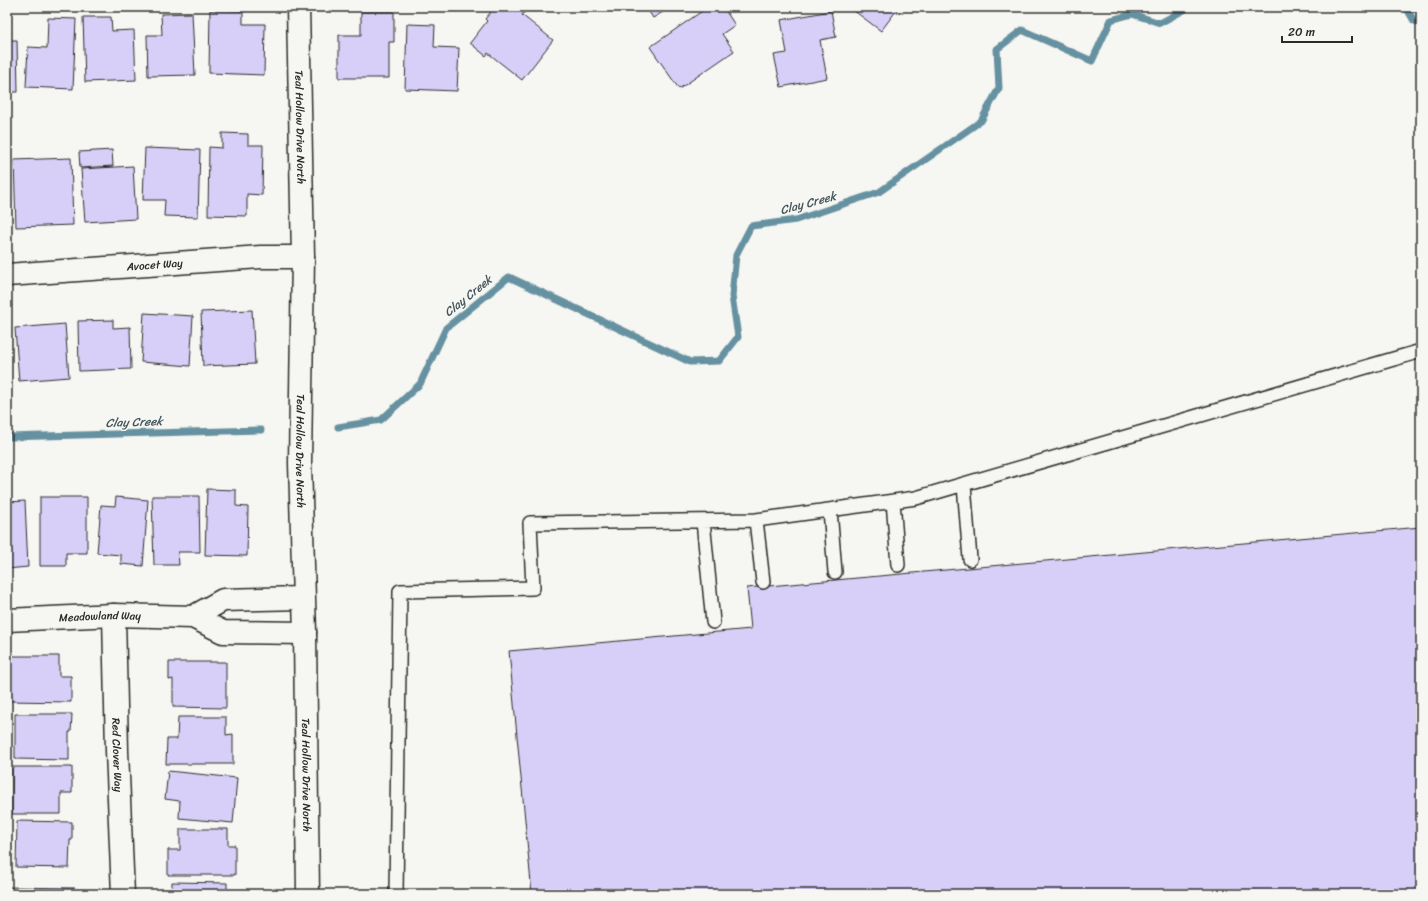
<svg xmlns="http://www.w3.org/2000/svg" width="1428" height="901" viewBox="0 0 1428 901" font-family="Sriracha,sans-serif">
	<rect width="100%" height="100%" fill="#f6f6f2"/>
	<filter id="ink" filterUnits="userSpaceOnUse"><feTurbulence type="fractalNoise" baseFrequency=".025" numOctaves="2"/><feDisplacementMap in="SourceGraphic" scale="8" xChannelSelector="R" yChannelSelector="G"/><feConvolveMatrix kernelMatrix="1 2 1 2 8 2 1 2 1" color-interpolation-filters="sRGB"/></filter>
	<g filter="url(#ink)">
		<g fill="none" stroke-linecap="round" stroke-linejoin="round">
			<!-- stream -->
			<path stroke="#6691a1" stroke-width="7" d="M1406 7 1414 21 1421 23
				M338 427 381 420 420 384 446 328 509 277 690 362 719 361 738 337 732 296 736 255 751 226 796 220 879 192 981 121 999 88 997 49 1022 30 1092 61 1111 20 1132 14 1160 23 1184 10 1187 7
				M7 437 261 430"/>
		</g>
		<!-- building -->
		<path fill="#d8cff8" stroke="#2b2b2b" d="M495 7H523L526 10 522 15 553 40 522 80 488 53 486 56 470 43 487 21 485 19Z
			M646 7H671L653 18Z
			M708 7H723L735 25 722 34 734 51 679 89 650 47Z
			M840 7H899L881 31 849 7 846 11Z
			M210 10 243 11V24H265L264 75 209 73Z
			M831 11 836 37 820 40 827 78 781 87 774 55 787 53 781 20Z
			M361 12H394V42H389V78H339V35H361Z
			M192 13 195 75 148 76 147 35H162L161 14Z
			M83 17H111L112 31 134 30 136 80 85 82Z
			M48 18 76 19 73 89 26 87 28 47 47 48Z
			M407 24 435 25 434 47 459 48 457 91 405 89Z
			M7 40H17L18 92H7Z
			M222 133 248 134V145H263L262 195 247 194V216L208 215 209 147 222 148Z
			M145 148 200 150 198 217 164 216 165 200H143Z
			M112 150 113 166 80 168 79 152Z
			M71 158 73 225 16 227 14 160Z
			M133 166 136 219 85 222 81 169Z
			M7 198 9 228H7Z
			M252 310 255 364 203 366 201 312Z
			M144 313 193 316 190 366 141 362Z
			M113 320V328L130 327 131 369 79 371 78 321Z
			M65 324 69 377 19 381 15 328Z
			M207 489 236 490V506L248 507 247 556 205 555Z
			M152 496H199L200 552H178L179 565H154Z
			M40 497H87V553H66V566H40Z
			M116 497 148 500 143 566 121 564V555L97 553 101 505 115 506Z
			M25 501 28 567 7 569V502Z
			M1421 527V894H532L509 651 751 629 747 588Z
			M7 656H59V676H71V702L7 701Z
			M169 662H226V708L173 707V679L169 680Z
			M15 714H72L71 732H69V760L15 759Z
			M178 717H226V735L233 734V764H166L167 739H177Z
			M12 767H72V793H61V814H12Z
			M168 771 237 778 233 823 179 818 180 801 165 799Z
			M17 821 72 822V840H70L69 868 16 867Z
			M180 829H228V845H235V875H168V850H180Z
			M172 882 227 883V894H172Z
			M8 887 75 888V894H8Z"/>
		<g fill="none" stroke-linecap="round" stroke-linejoin="round">
			<defs>
				<path id="service" d="M964 485 970 559
					M893 501 898 565
					M830 510 835 572
					M756 520 763 582
					M703 521 713 622
					M396 894 400 591 533 588 530 523 756 520 916 498 1421 351"/>
				<g id="minor">
					<path id="s1" d="M7 275 261 257H303"/>
					<path id="s2" d="M114 615 117 751 123 894"/>
					<path d="M193 617 223 600 303 598"/>
					<path id="s3" d="M7 620 114 615 193 617 223 632 305 633"/>
				</g>
				<g id="tertiary">
					<path id="s4" d="M298 7 303 257 300 463 305 633 308 894"/>
				</g>
			</defs>
			<!-- service casing -->
			<use href="#service" stroke="#2b2b2b" stroke-width="16"/>
			<!-- minor casing -->
			<use href="#minor" stroke="#2b2b2b" stroke-width="25"/>
			<!-- tertiary casing -->
			<use href="#tertiary" stroke="#2b2b2b" stroke-width="25"/>
			<!-- service -->
			<use href="#service" stroke="#f6f6f2" stroke-width="13"/>
			<!-- minor -->
			<use href="#minor" stroke="#f6f6f2" stroke-width="22"/>
			<!-- tertiary -->
			<use href="#tertiary" stroke="#f6f6f2" stroke-width="22"/>
		</g>
	</g>
	<g text-anchor="middle" stroke-width="3" stroke-linejoin="round" paint-order="stroke">
		<!-- street labels -->
		<g font-size="11" fill="#2b2b2b" stroke="#f6f6f2">
			<text dy="4" stroke="none"><textPath href="#s4" startOffset="120">Teal Hollow Drive North</textPath></text>
			<text dy="4" stroke="none"><textPath href="#s1" startOffset="148">Avocet Way</textPath></text>
			<text dy="4" stroke="none"><textPath href="#s4" startOffset="444">Teal Hollow Drive North</textPath></text>
			<text dy="4" stroke="none"><textPath href="#s3" startOffset="93">Meadowland Way</textPath></text>
			<text dy="4" stroke="none"><textPath href="#s2" startOffset="140">Red Clover Way</textPath></text>
			<text dy="4" stroke="none"><textPath href="#s4" startOffset="768">Teal Hollow Drive North</textPath></text>
		</g>
		<!-- water labels -->
		<g font-size="12" font-style="italic" fill="#44565c" stroke="#f6f6f2">
			<text transform="translate(808 203) rotate(-15)" y="4">Clay Creek</text>
			<text transform="translate(468 296) rotate(-39)" y="4">Clay Creek</text>
			<text transform="translate(134 422) rotate(-2)" y="4">Clay Creek</text>
		</g>
	</g>
	<!-- margin -->
	<rect width="1428" height="901" fill="none" stroke="#f6f6f2" stroke-width="24"/>
	<rect x="12" y="12" width="1404" height="877" fill="none" stroke="#2b2b2b" stroke-width="1.5" filter="url(#ink)"/>
	<!-- scale -->
	<path d="M1282 36v6h70v-6" fill="none" stroke="#2b2b2b" stroke-width="2"/>
	<text x="1288" y="36" font-size="12" fill="#2b2b2b" stroke="#f6f6f2" stroke-width="3" paint-order="stroke">20 m</text>
</svg>
